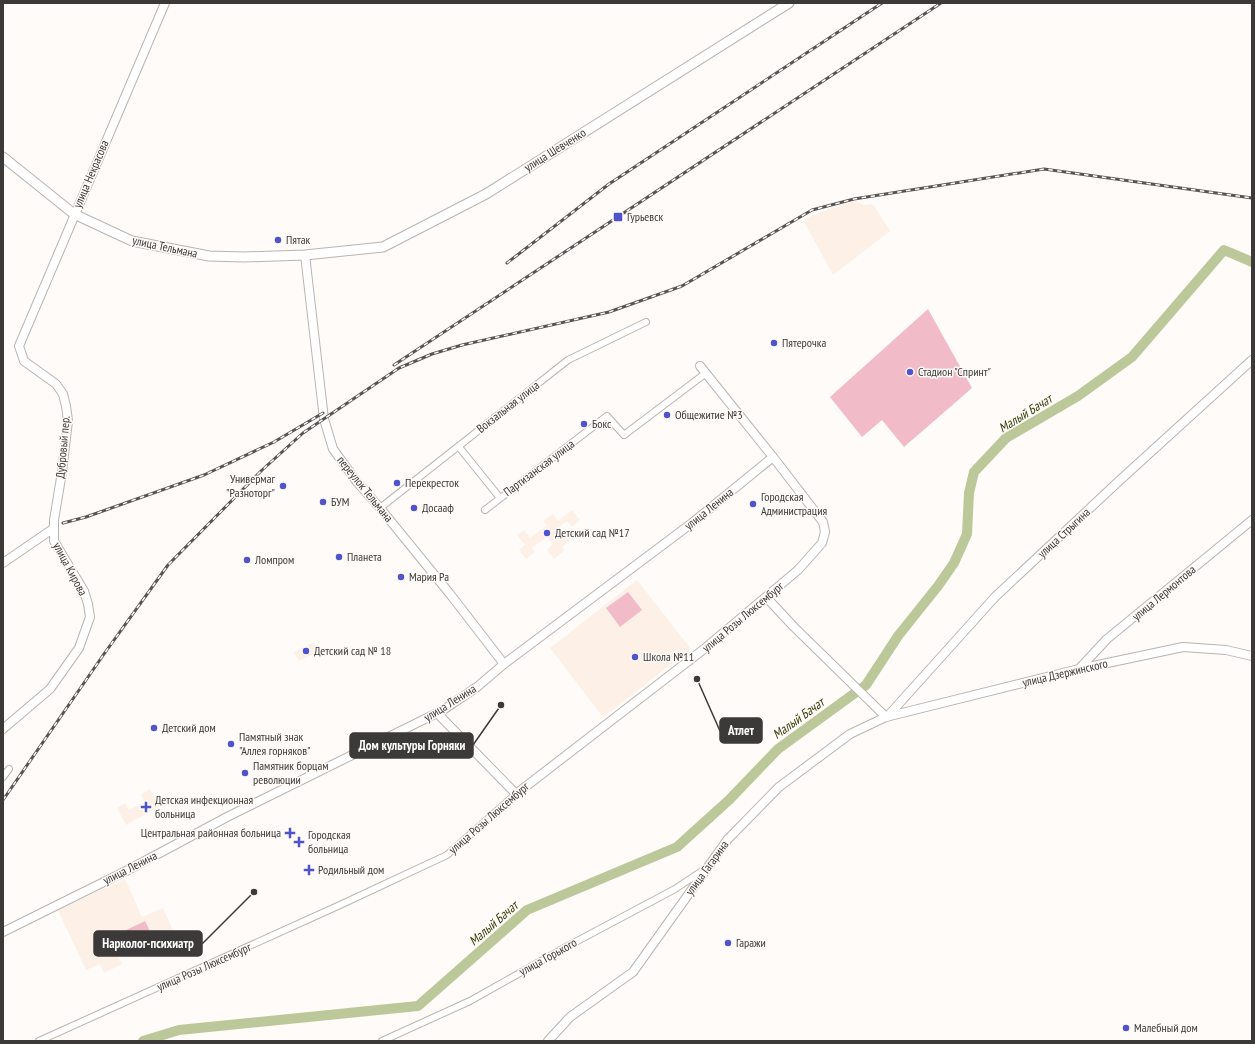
<svg xmlns="http://www.w3.org/2000/svg" width="1255" height="1044" viewBox="0 0 1255 1044" font-family="'PT Sans Narrow',sans-serif">
	<rect width="100%" height="100%" fill="#fefbf8"/>
	<!-- built -->
	<path fill="#fdf0e6" d="M856 201 863 205 873 204 890 231 833 275 803 220 831 208Z
		M572 510 580 520 572 527 567 521 555 530 560 536 568 530 574 537 562 547 564 551 554 559 547 550 553 544 547 537 532 548 535 552 526 559 519 550 525 545 517 535 524 530 530 538 547 525 543 521 553 514 558 521Z
		M637 580 691 649 603 717 550 648Z
		M314 642 319 651 299 661 294 652Z
		M150 789 159 807 126 825 117 808 125 803 129 810 144 802 141 794Z
		M125 879 142 917 163 908 177 939 147 953 141 940 116 952 122 964 104 973 100 964 86 970 58 910Z"/>
	<!-- green -->
	<path fill="#f1bcc8" d="M928 309 972 388 904 447 882 420 862 437 830 397Z
		M628 592 642 610 620 627 606 608Z
		M145 921 150 931 129 941 124 931Z
		M117 934 123 946 100 957 94 945Z"/>
	<g fill="none" stroke-linecap="round" stroke-linejoin="round">
		<!-- river -->
		<path stroke="#bdc89a" stroke-width="10" d="M143 1041 179 1030 418 1006 527 910 677 847 729 800 778 749 866 685 898 636 938 586 954 563 967 534 969 493 974 472 1006 438 1078 396 1132 357 1224 250 1252 262"/>
		<defs>
			<path id="minor" d="M459 447 500 498
				M380 508 568 360 646 322
				M485 510 607 416 624 435 706 373
				M3 777 9 769
				M39 1041 340 905 447 855 516 794
				M382 1041 470 1001 566 947 675 889 705 869"/>
			<path id="tertiary" d="M305 255 324 419 333 449 357 482 380 508 450 594 504 664
				M3 563 54 528
				M766 597 794 627 886 717
				M1079 669 1107 639 1252 520
				M437 713 516 794 704 649 798 570 822 543 825 532 823 522 773 457 700 366
				M887 717 995 597 1119 481 1252 360
				M3 729 50 689 79 648 90 617 88 604 84 591 54 541V520L62 472 68 421 66 406 63 394 56 384 24 361 19 346 165 3
				M3 932 126 871 229 816 443 710 477 687 504 664 692 523 773 457
				M548 1041 570 1017 633 972 728 839 779 787 850 734 886 717 1079 669 1183 647 1226 650 1252 656"/>
			<path id="secondary" d="M3 157 74 214 132 241 209 256 244 257 305 255 383 247 486 194 789 3"/>
		</defs>
		<!-- minor casing -->
		<use href="#minor" stroke="#bab4b0" stroke-width="8"/>
		<!-- tertiary casing -->
		<use href="#tertiary" stroke="#bab4b0" stroke-width="10"/>
		<!-- secondary casing -->
		<use href="#secondary" stroke="#bab4b0" stroke-width="11"/>
		<!-- minor -->
		<use href="#minor" stroke="#fff" stroke-width="6"/>
		<!-- tertiary -->
		<use href="#tertiary" stroke="#fff" stroke-width="8"/>
		<!-- secondary -->
		<use href="#secondary" stroke="#fff" stroke-width="9"/>
		<defs>
			<path id="rail" d="M507 263 609 184 882 3
				M394 365 941 3
				M63 523 86 517 204 475 274 442 323 413
				M3 800 104 654 168 565 261 471 303 433 399 368 432 354 462 345 609 312 682 286 812 210 854 199 1044 169 1252 198"/>
		</defs>
		<!-- rail casing -->
		<use href="#rail" stroke="#575553" stroke-width="3"/>
		<!-- rail -->
		<use href="#rail" stroke="#fefbf8" stroke-width="1.5" stroke-dasharray="4.5" stroke-linecap="butt"/>
	</g>
	<!-- markers -->
	<g fill="#5053ca" stroke="#fefbf8" stroke-width="1.5">
		<rect x="613" y="212" width="10" height="10" rx="2"/>
		<circle cx="278" cy="240" r="4"/>
		<circle cx="774" cy="343" r="4"/>
		<circle cx="910" cy="372" r="4"/>
		<circle cx="667" cy="415" r="4"/>
		<circle cx="584" cy="424" r="4"/>
		<circle cx="397" cy="483" r="4"/>
		<circle cx="283" cy="486" r="4"/>
		<circle cx="323" cy="502" r="4"/>
		<circle cx="753" cy="504" r="4"/>
		<circle cx="414" cy="508" r="4"/>
		<circle cx="547" cy="533" r="4"/>
		<circle cx="339" cy="557" r="4"/>
		<circle cx="247" cy="560" r="4"/>
		<circle cx="401" cy="577" r="4"/>
		<circle cx="306" cy="651" r="4"/>
		<circle cx="635" cy="657" r="4"/>
		<circle cx="154" cy="728" r="4"/>
		<circle cx="231" cy="744" r="4"/>
		<circle cx="245" cy="773" r="4"/>
		<path d="M144 801h4v4h4v4h-4v4h-4v-4h-4v-4h4z"/>
		<path d="M288 827h4v4h4v4h-4v4h-4v-4h-4v-4h4z"/>
		<path d="M297 836h4v4h4v4h-4v4h-4v-4h-4v-4h4z"/>
		<path d="M307 864h4v4h4v4h-4v4h-4v-4h-4v-4h4z"/>
		<circle cx="728" cy="943" r="4"/>
		<circle cx="1126" cy="1028" r="4"/>
	</g>
	<g text-anchor="middle" stroke-width="3" stroke-linejoin="round" paint-order="stroke">
		<!-- street labels -->
		<g font-size="12" fill="#3c3a38" stroke="#fefbf8">
			<text transform="translate(555 150) rotate(-32)" y="4">улица Шевченко</text>
			<text transform="translate(91 174) rotate(-67)" y="4">улица Некрасова</text>
			<text transform="translate(165 247) rotate(12)" y="4">улица Тельмана</text>
			<text transform="translate(508 407) rotate(-38)" y="4">Вокзальная улица</text>
			<text transform="translate(63 447) rotate(-85)" y="4">Дубровый пер.</text>
			<text transform="translate(539 468) rotate(-37)" y="4">Партизанская улица</text>
			<text transform="translate(365 489) rotate(51)" y="4">переулок Тельмана</text>
			<text transform="translate(709 509) rotate(-39)" y="4">улица Ленина</text>
			<text transform="translate(1064 533) rotate(-43)" y="4">улица Стрыгина</text>
			<text transform="translate(70 569) rotate(62)" y="4">улица Кирова</text>
			<text transform="translate(1164 593) rotate(-40)" y="4">улица Лермонтова</text>
			<text transform="translate(743 617) rotate(-40)" y="4">улица Розы Люксембург</text>
			<text transform="translate(1065 673) rotate(-13)" y="4">улица Дзержинского</text>
			<text transform="translate(450 703) rotate(-32)" y="4">улица Ленина</text>
			<text transform="translate(489 818) rotate(-41)" y="4">улица Розы Люксембург</text>
			<text transform="translate(130 868) rotate(-27)" y="4">улица Ленина</text>
			<text transform="translate(707 868) rotate(-54)" y="4">улица Гагарина</text>
			<text transform="translate(548 957) rotate(-29)" y="4">улица Горького</text>
			<text transform="translate(204 967) rotate(-24)" y="4">улица Розы Люксембург</text>
		</g>
		<!-- poi labels -->
		<g font-size="12" fill="#3c3a38" stroke="#fefbf8" text-anchor="start">
			<text x="627" y="221">Гурьевск</text>
			<text x="286" y="244">Пятак</text>
			<text x="782" y="347">Пятерочка</text>
			<text x="918" y="376">Стадион "Спринт"</text>
			<text x="675" y="419">Общежитие №3</text>
			<text x="592" y="428">Бокс</text>
			<text x="275" y="483" text-anchor="end">Универмаг<tspan x="275" dy="14">"Разноторг"</tspan></text>
			<text x="405" y="487">Перекресток</text>
			<text x="761" y="501">Городская<tspan x="761" dy="14">Администрация</tspan></text>
			<text x="331" y="506">БУМ</text>
			<text x="422" y="512">Досааф</text>
			<text x="555" y="537">Детский сад №17</text>
			<text x="347" y="561">Планета</text>
			<text x="255" y="564">Ломпром</text>
			<text x="409" y="581">Мария Ра</text>
			<text x="314" y="655">Детский сад № 18</text>
			<text x="643" y="661">Школа №11</text>
			<text x="162" y="732">Детский дом</text>
			<text x="239" y="741">Памятный знак<tspan x="239" dy="14">"Аллея горняков"</tspan></text>
			<text x="253" y="770">Памятник борцам<tspan x="253" dy="14">революции</tspan></text>
			<text x="155" y="804">Детская инфекционная<tspan x="155" dy="14">больница</tspan></text>
			<text x="281" y="837" text-anchor="end">Центральная районная больница</text>
			<text x="308" y="839">Городская<tspan x="308" dy="14">больница</tspan></text>
			<text x="318" y="874">Родильный дом</text>
			<text x="736" y="947">Гаражи</text>
			<text x="1134" y="1032">Малебный дом</text>
		</g>
		<!-- water labels -->
		<g font-size="13" font-style="italic" fill="#353d06" stroke="#fefbf8">
			<text transform="translate(1025 413) rotate(-32)" y="5">Малый Бачат</text>
			<text transform="translate(798 718) rotate(-36)" y="5">Малый Бачат</text>
			<text transform="translate(493 923) rotate(-41)" y="5">Малый Бачат</text>
		</g>
	</g>
	<!-- callouts -->
	<path fill="none" stroke="#3c3a38" stroke-width="1.5" d="M697 679L720 731M501 705L473 745M254 892L202 944"/>
	<g fill="#3c3a38" stroke="#fefbf8" stroke-width="1.5">
		<circle cx="697" cy="679" r="4"/>
		<circle cx="501" cy="705" r="4"/>
		<circle cx="254" cy="892" r="4"/>
	</g>
	<g fill="#3c3a38" stroke="#3c3a38" stroke-width="1.5">
		<rect x="720" y="718" width="42" height="25" rx="4"/>
		<rect x="350" y="733" width="123" height="25" rx="4"/>
		<rect x="94" y="931" width="108" height="25" rx="4"/>
	</g>
	<g font-size="13" text-anchor="middle" font-weight="bold" fill="#fff">
		<text x="741" y="735">Атлет</text>
		<text x="412" y="750">Дом культуры Горняки</text>
		<text x="148" y="948">Нарколог-психиатр</text>
	</g>
	<!-- border -->
	<rect width="1255" height="1044" fill="none" stroke="#3c3a38" stroke-width="8"/>
</svg>
